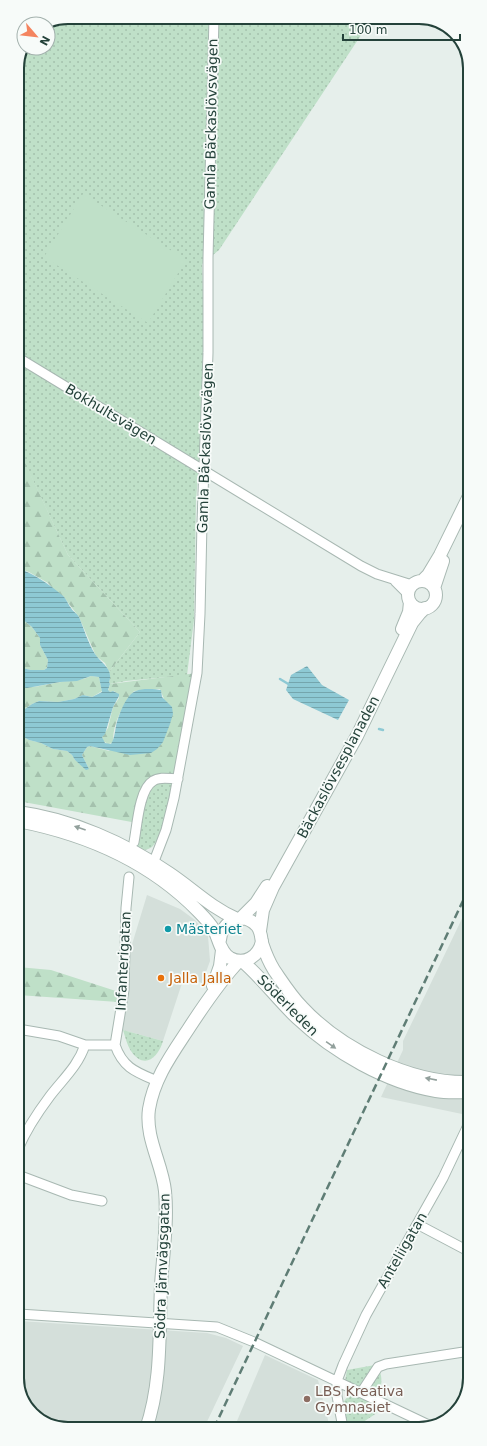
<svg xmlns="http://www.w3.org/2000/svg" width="487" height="1446" viewBox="0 0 487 1446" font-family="'DejaVu Sans',sans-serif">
	<defs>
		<pattern id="grass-dots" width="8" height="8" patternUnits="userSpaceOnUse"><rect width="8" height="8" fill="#bfe0c8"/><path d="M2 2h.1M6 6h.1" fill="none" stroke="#a4c1ad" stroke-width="1.8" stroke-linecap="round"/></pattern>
		<pattern id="forest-firs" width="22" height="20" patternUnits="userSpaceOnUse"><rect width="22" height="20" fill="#bfe0c8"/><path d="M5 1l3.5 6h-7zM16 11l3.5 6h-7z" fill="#a4c1ad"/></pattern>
		<pattern id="water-rules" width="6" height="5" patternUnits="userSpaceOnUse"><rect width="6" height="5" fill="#8ec9d4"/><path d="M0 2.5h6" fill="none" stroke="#74a5ad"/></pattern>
	</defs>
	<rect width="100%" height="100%" fill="#e6efeb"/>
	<!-- built -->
	<path fill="#d4dfda" d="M147 895 180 909 195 920 208 936 210 961 202 983 184 977 163 1041 123 1030 130 951Z
		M469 904 470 1113 462 1114 381 1097 403 1050V1041Z
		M19 1321 207 1333 226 1338 243 1346 204 1428 64 1429 35 1417 19 1391Z
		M265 1355 318 1380 330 1428H234Z"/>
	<!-- grass -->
	<path fill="url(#grass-dots)" d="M68 17H373L219 250 202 264 204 324 200 450 196 501 194 620 187 675 126 681 110 684 109 682 110 676 109 672 140 632 68 555 21 455 18 452 17 65 25 48H48V25Z
		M174 779C171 792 161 840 152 847 149 849 146 850 143 850L130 844 152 782Z
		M123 1030 163 1041C158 1058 144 1070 131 1051 127 1045 125 1036 123 1030Z
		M375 1365C385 1376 380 1381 381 1394 381 1398 384 1403 386 1407L354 1428H349L342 1404 348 1396 345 1381 347 1370Z"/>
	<!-- forest -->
	<path fill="url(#forest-firs)" d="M18 452 21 454 68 555 140 632 109 672 105 663 96 656 79 617 63 596 57 593 48 583 29 572 18 568Z
		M18 617 22 619 32 627 40 638V645L48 660 47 668 44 670H31L18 667Z
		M197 673 178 779 152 782 137 823 18 801V734L29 740 41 743 53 749 67 751 72 755 75 760 89 769 82 755 87 747 90 746 109 751 164 699 160 689 134 691C123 705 113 722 113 741L112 743 108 744 103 741 102 737 108 728 113 707 119 698 118 694 114 691 110 692 108 691 110 684Z
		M91 676 99 677 102 691 92 697 83 695 74 699 58 702 39 701 32 704 25 709 18 707V687C33 689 46 684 61 682 72 680 82 681 91 676Z
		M18 967 51 970 122 993 118 1002 18 995Z"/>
	<!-- pitch -->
	<path fill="#bfe0c8" d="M83 194 186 260 148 323 44 257Z"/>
	<!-- water -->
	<path fill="url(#water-rules)" d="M18 568C34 574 49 584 62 595 66 598 68 604 71 608 73 612 77 613 79 617 84 629 88 643 95 654 101 663 114 669 109 682L110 684 108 690 110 692 113 691 119 694V696L113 707 105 734 102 737 105 743 111 744C114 740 115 732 116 726 118 717 126 694 136 691 142 688 155 689 161 690L162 697 172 707 173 714 170 724 163 742 157 749 151 753 130 755 90 746 87 747 82 755 89 769 86 770 75 760 72 755 67 751 53 749 41 743 29 740 18 734V707L25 709 32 704 39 701 58 702 74 699 83 695 92 697 102 692 99 677 91 676 77 681 60 682 27 688 18 687V667L31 670H44L47 668 48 660 40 645V638L32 627 22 619 18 617Z
		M307 666 322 685 349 700 338 720 293 699 286 690 291 675Z"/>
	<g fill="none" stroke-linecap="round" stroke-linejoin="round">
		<!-- stream -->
		<path stroke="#8ec9d4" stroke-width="2.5" d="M280 679 290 685
			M379 729 383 730"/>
		<defs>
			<path id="minor" d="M17 357 361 566 377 574 412 585
				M395 581 408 594
				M134 842C137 827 139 789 153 781 160 776 170 779 178 779
				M151 869 166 830 174 798 197 673 200 614 202 523 208 353V258L214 17
				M18 1029 59 1036 85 1045H115
				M115 1045 124 990 126 908 129 877
				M115 1045C123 1068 136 1072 157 1081
				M18 1149C26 1130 38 1112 50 1096 63 1079 78 1066 85 1045
				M18 1175 71 1195 102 1201
				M417 1224 470 1252
				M19 1314 217 1327 254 1342 433 1427
				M361 1393 378 1367 386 1364 470 1351
				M343 1428 337 1396V1381L343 1365 366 1315 443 1178 470 1121"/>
			<path id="tertiary" d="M422 581 428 575 440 555 469 496
				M408 595a14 14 0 1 1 28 0a14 14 0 1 1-28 0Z
				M434 588 443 561
				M402 629 409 612 410 602
				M18 812C71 819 125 843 169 873 193 889 210 907 237 919
				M18 821C85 834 150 862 198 911 204 917 210 923 214 930 219 939 220 952 230 958 245 966 259 956 262 941
				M240 919 256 903 267 886
				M260 931 263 910 273 887 357 736 412 623 420 613 425 608
				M220 940C221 922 243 910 257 926 261 931 261 936 262 943 265 952 269 962 274 970 283 983 291 996 302 1007 341 1049 411 1084 470 1082
				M242 961C262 978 278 1000 297 1018 333 1052 387 1083 436 1091 447 1093 458 1092 470 1092
				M213 986 220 966 222 950
				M146 1429C162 1383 159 1333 161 1285 163 1254 168 1222 165 1191 162 1163 145 1138 149 1109 154 1078 172 1054 189 1028 204 1005 220 981 239 961"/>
		</defs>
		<!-- minor casing -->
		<use href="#minor" stroke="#a8b8b2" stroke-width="11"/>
		<!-- tertiary casing -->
		<use href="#tertiary" stroke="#a8b8b2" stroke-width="14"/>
		<!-- minor -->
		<use href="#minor" stroke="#fff" stroke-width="9"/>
		<!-- tertiary -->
		<use href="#tertiary" stroke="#fff" stroke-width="12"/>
		<!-- rail -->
		<path stroke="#5f7d75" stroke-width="2.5" stroke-dasharray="8 4" stroke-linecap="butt" d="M214 1428 469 888"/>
	</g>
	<!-- one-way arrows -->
	<defs><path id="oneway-solid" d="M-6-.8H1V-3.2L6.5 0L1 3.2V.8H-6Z"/></defs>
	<g fill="#92a09c">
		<use href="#oneway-solid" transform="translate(80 828) rotate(-161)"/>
		<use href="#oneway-solid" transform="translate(331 1045) rotate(35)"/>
		<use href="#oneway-solid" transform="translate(431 1079) rotate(-169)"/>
	</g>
	<!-- markers -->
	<circle fill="#0f9aa8" stroke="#f7fbf9" stroke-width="1.5" cx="168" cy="929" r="4"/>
	<circle fill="#e8710a" stroke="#f7fbf9" stroke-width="1.5" cx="161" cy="978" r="4"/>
	<circle fill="#8d6e63" stroke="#f7fbf9" stroke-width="1.5" cx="307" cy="1399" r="4"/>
	<g text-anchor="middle" stroke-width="3.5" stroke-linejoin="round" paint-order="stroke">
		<!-- street labels -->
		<g font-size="14" fill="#24423a" stroke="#f7fbf9">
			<text transform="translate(211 124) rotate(-89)" y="5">Gamla Bäckaslövsvägen</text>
			<text transform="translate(111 414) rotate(31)" y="5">Bokhultsvägen</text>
			<text transform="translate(205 448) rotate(-88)" y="5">Gamla Bäckaslövsvägen</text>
			<text transform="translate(338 767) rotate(-62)" y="5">Bäckaslövsesplanaden</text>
			<text transform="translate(123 961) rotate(-87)" y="5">Infanterigatan</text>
			<text transform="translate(288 1005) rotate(45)" y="5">Söderleden</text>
			<text transform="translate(402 1250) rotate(-60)" y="5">Anteliigatan</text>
			<text transform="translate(162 1266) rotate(-88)" y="5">Södra Järnvägsgatan</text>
		</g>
		<!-- culture labels -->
		<g font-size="14" fill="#0d838f" stroke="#f7fbf9" text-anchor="start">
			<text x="176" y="934">Mästeriet</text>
		</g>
		<!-- food labels -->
		<g font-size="14" fill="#c56008" stroke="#f7fbf9" text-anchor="start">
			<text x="169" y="983">Jalla Jalla</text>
		</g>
		<!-- education labels -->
		<g font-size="14" fill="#785e54" stroke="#f7fbf9" text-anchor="start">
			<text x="315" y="1396">LBS Kreativa<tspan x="315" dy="16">Gymnasiet</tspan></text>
		</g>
	</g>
	<!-- crop -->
	<path d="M0 0H487V1446H0ZM68 24H419A44 44 0 0 1 463 68V1378A44 44 0 0 1 419 1422H68A44 44 0 0 1 24 1378V68A44 44 0 0 1 68 24Z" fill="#f7fbf9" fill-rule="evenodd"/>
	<path fill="none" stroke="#24423a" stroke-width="2" d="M68 24H419A44 44 0 0 1 463 68V1378A44 44 0 0 1 419 1422H68A44 44 0 0 1 24 1378V68A44 44 0 0 1 68 24Z"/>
	<!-- north arrow -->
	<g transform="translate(36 36) rotate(118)"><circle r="19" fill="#f7fbf9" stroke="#a3b1ad"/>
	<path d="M0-3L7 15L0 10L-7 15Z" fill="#f4845f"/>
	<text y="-6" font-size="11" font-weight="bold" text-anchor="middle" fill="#24423a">N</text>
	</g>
	<!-- scale -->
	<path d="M343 34v6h117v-6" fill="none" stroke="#24423a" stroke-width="2"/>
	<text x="349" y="34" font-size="12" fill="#24423a" stroke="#f7fbf9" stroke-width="3" paint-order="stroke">100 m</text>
</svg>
